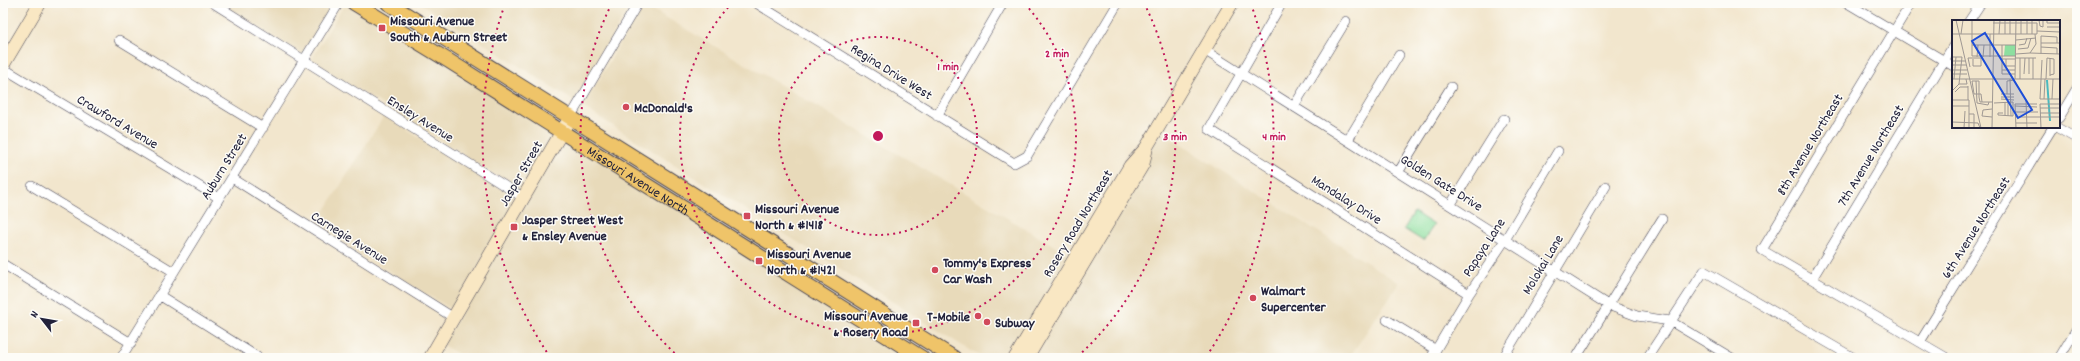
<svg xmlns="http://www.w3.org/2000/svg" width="2080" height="361" viewBox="0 0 2080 361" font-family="Dekko,sans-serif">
	<rect width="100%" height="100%" fill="#fdfcf7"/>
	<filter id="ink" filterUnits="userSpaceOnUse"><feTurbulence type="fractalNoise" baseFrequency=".025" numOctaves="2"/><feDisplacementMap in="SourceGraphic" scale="8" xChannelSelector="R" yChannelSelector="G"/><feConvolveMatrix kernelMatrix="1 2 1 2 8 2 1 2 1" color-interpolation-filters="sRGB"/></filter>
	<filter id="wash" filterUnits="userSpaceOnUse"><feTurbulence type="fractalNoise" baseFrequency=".012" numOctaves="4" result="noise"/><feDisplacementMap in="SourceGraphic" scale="16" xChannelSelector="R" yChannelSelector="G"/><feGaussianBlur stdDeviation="0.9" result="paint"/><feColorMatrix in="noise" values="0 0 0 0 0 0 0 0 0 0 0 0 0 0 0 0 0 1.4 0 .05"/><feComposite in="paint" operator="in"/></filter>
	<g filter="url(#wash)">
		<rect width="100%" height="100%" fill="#f2e6cd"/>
		<!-- built -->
		<path fill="#e8daba" d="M221 3H334L302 54Z
			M345 3 447 64 555 133 522 191 311 60Z
			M420 3H632L574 101Z
			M643 4 1068 254 1108 193 1009 358H982L583 107Z
			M384 116 518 199 453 310 315 226Z
			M1161 132 1399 283 1349 358H1032Z
			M563 138 914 358H465L443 345Z"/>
		<!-- green -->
		<path fill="#8ddf9f" stroke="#58806d" d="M1414 212 1434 225 1423 241 1404 229Z"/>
	</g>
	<g filter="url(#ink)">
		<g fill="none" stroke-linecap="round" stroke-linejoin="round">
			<defs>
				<path id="street" d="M213 3 524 198
					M756 3 1014 163 1027 156 1118 3
					M1282 3 1209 129 1469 294
					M1847 3 1953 66
					M1911 3 1762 250 1947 358
					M1969 21 1981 3
					M119 40 263 128
					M1204 50 1608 305 1637 316 1670 321 1732 358
					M3 68 219 198
					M1294 106 1346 21
					M571 116 638 3
					M937 116 1003 3
					M2059 118 2077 88
					M2056 127 2077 139
					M1348 140 1399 55
					M1399 171 1451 87
					M232 178 454 318
					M32 186 174 272
					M1451 204 1504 119
					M3 264 131 343
					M1812 279 1953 46
					M159 295 259 358
					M1387 320 1436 350
					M1920 342 2053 127
					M121 358 339 3
					M1431 358 1469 294 1505 240 1558 151
					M1503 358 1606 186
					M1576 358 1662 219
					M1647 358 1704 271 1854 358
					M2059 358 2077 328"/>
				<path id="secondary" d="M3 65 40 3
					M430 358 571 116
					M1015 358 1130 166 1146 148 1232 3
					M1027 358 1143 164 1146 150"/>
				<g id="primary">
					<path id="s1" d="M354 3 449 61 922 358"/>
					<path d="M388 3 954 358"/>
				</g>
			</defs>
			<!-- street casing -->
			<use href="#street" stroke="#413f51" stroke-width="10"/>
			<!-- secondary casing -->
			<use href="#secondary" stroke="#413f51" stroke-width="14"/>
			<!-- primary casing -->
			<use href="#primary" stroke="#413f51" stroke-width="16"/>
			<!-- street -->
			<use href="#street" stroke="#fff" stroke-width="9"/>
			<!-- secondary -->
			<use href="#secondary" stroke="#f9e7c3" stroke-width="13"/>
			<!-- primary -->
			<use href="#primary" stroke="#efc469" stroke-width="14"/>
		</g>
	</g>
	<!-- distance rings -->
	<g fill="none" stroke="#c2185b" stroke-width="2" stroke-dasharray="2 4">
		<circle cx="878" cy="136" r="99"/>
		<path d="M1025 4A198 198 0 1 1 731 4"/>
		<path d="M679 357A297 297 0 0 1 612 3M1144 3A297 297 0 0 1 1077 357"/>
		<path d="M550 357A396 396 0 0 1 505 4M1251 4A396 396 0 0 1 1206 357"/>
	</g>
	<!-- markers -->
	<g fill="#d1495b" stroke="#fdfcf7" stroke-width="1.5">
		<rect x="378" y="24" width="8" height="8" rx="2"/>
		<circle cx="626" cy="107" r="4"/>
		<rect x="743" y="212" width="8" height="8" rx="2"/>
		<rect x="510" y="223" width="8" height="8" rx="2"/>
		<rect x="755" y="257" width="8" height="8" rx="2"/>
		<circle cx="935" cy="270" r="4"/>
		<circle cx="1253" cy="298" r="4"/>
		<circle cx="978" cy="316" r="4"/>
		<circle cx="987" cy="322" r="4"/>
		<rect x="912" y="319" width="8" height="8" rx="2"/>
	</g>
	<g text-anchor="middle" stroke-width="3" stroke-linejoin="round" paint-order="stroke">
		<!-- poi labels -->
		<g font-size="14" font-weight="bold" fill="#22223b" stroke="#fdfcf7" text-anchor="start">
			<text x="390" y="25">Missouri Avenue<tspan x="390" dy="16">South &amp; Auburn Street</tspan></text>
			<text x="634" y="112">McDonald's</text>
			<text x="755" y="213">Missouri Avenue<tspan x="755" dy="16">North &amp; #1418</tspan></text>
			<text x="522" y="224">Jasper Street West<tspan x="522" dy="16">&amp; Ensley Avenue</tspan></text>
			<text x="767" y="258">Missouri Avenue<tspan x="767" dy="16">North &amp; #1421</tspan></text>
			<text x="943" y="267">Tommy's Express<tspan x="943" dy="16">Car Wash</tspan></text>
			<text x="1261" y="295">Walmart<tspan x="1261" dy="16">Supercenter</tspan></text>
			<text x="908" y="320" text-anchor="end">Missouri Avenue<tspan x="908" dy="16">&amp; Rosery Road</tspan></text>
			<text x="970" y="321" text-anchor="end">T-Mobile</text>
			<text x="995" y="327">Subway</text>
		</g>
		<!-- street labels -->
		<g font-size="14" fill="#22223b" stroke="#fdfcf7">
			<text transform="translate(892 71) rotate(32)" y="5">Regina Drive West</text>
			<text transform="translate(421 118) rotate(32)" y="5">Ensley Avenue</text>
			<text transform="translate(118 121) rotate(31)" y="5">Crawford Avenue</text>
			<text transform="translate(1809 144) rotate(-59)" y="5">8th Avenue Northeast</text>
			<text transform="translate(1870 155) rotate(-59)" y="5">7th Avenue Northeast</text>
			<text transform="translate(223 166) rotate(-58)" y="5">Auburn Street</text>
			<text transform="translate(520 173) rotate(-60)" y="5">Jasper Street</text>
			<text dy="5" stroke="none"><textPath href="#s1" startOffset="335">Missouri Avenue North</textPath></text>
			<text transform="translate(1442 182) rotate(32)" y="5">Golden Gate Drive</text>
			<text transform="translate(1347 199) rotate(32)" y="5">Mandalay Drive</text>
			<text transform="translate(1077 223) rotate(-59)" y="5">Rosery Road Northeast</text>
			<text transform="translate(1975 227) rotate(-58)" y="5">6th Avenue Northeast</text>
			<text transform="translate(350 237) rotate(32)" y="5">Carnegie Avenue</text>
			<text transform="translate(1483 247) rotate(-57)" y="5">Papaya Lane</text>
			<text transform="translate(1542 264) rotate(-59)" y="5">Molokai Lane</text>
		</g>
	</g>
	<!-- overview -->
	<g transform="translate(1952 20)">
		<rect width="108" height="108" fill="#f2e6cd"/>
		<path d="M53 25H63V36H52Z" fill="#8ddf9f"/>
		<path fill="none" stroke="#4ab9bf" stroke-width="2" d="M95 60 98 101"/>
		<path fill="none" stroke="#9f9893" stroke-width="1" d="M4 0 29 108M20 0V36H64M87 0 88 6 91 7V0M95 0V3H108M108 0V14M95 7H108M85 11 108 12M0 14H85V3H41M9 14 11 0M47 14 48 0M53 14V0M58 14V0M69 14V0M75 14V0M80 14V0M64 20 84 18M89 23H108M20 25H64M50 25V54H63M67 25 73 24 75 18M89 27 105 28V34M66 29 76 28 79 18M78 33 108 34M64 34 78 33 84 24 83 14M89 34V16L105 17V23M0 37H10L7 64 1 70M25 37 26 25M31 37 32 25M38 37V14M63 38H84M50 39H63M54 39V46H63M90 40 88 79H108M0 41H13M0 45H14M18 47 16 38H29V46H21V39M0 50H15M50 50H63M0 54H15M72 54 73 38M77 54V38M98 56V38M0 59H108M2 59 4 37M58 59 59 96M63 59 64 0M68 59V38M81 59V38M94 59 95 38 102 39V54L98 55M24 61 25 83 36 85 37 82M7 64H15L14 59M3 72 8 67H16M49 74H62M55 74V61L63 60M49 77H62M49 79 62 80M92 79 93 59M100 79 101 59M0 80H17V108M16 80V66M74 81 75 108M30 82 29 74H22L20 61H27V77L28 82H40M53 82V95M56 82V96M42 83 61 82V96L46 95V93H51M0 86H17M63 86 85 87M88 88H108M40 89 31 90 30 96 40 97M63 92H86M88 93H108M17 94H22V108M63 97H108M0 102 26 103 28 108M64 103H85M12 108 13 91M40 108 42 0M64 108 63 84H85M89 108 88 84H108"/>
		<path fill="#1d4ed8" fill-opacity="0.15" stroke="#1d4ed8" stroke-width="2" d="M33 13 80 90 66 98 20 21Z"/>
		<rect width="108" height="108" fill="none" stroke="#22223b" stroke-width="2"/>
	</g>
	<circle cx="878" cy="136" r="6" fill="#c2185b" stroke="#fdfcf7" stroke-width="2"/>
	<g font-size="12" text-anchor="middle" font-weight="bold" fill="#c2185b" stroke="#fdfcf7" stroke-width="3" stroke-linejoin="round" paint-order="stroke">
		<text x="1057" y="57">2 min</text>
		<text x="948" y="70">1 min</text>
		<text x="1175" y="140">3 min</text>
		<text x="1274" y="140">4 min</text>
	</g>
	<!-- margin -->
	<rect width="2080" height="361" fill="none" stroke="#fdfcf7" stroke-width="16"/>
	<!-- north arrow -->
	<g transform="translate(42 319) rotate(301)" stroke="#fdfcf7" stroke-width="3" paint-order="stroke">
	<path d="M0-3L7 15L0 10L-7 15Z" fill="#22223b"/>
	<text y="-6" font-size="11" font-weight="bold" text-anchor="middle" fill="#22223b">N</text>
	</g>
</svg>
